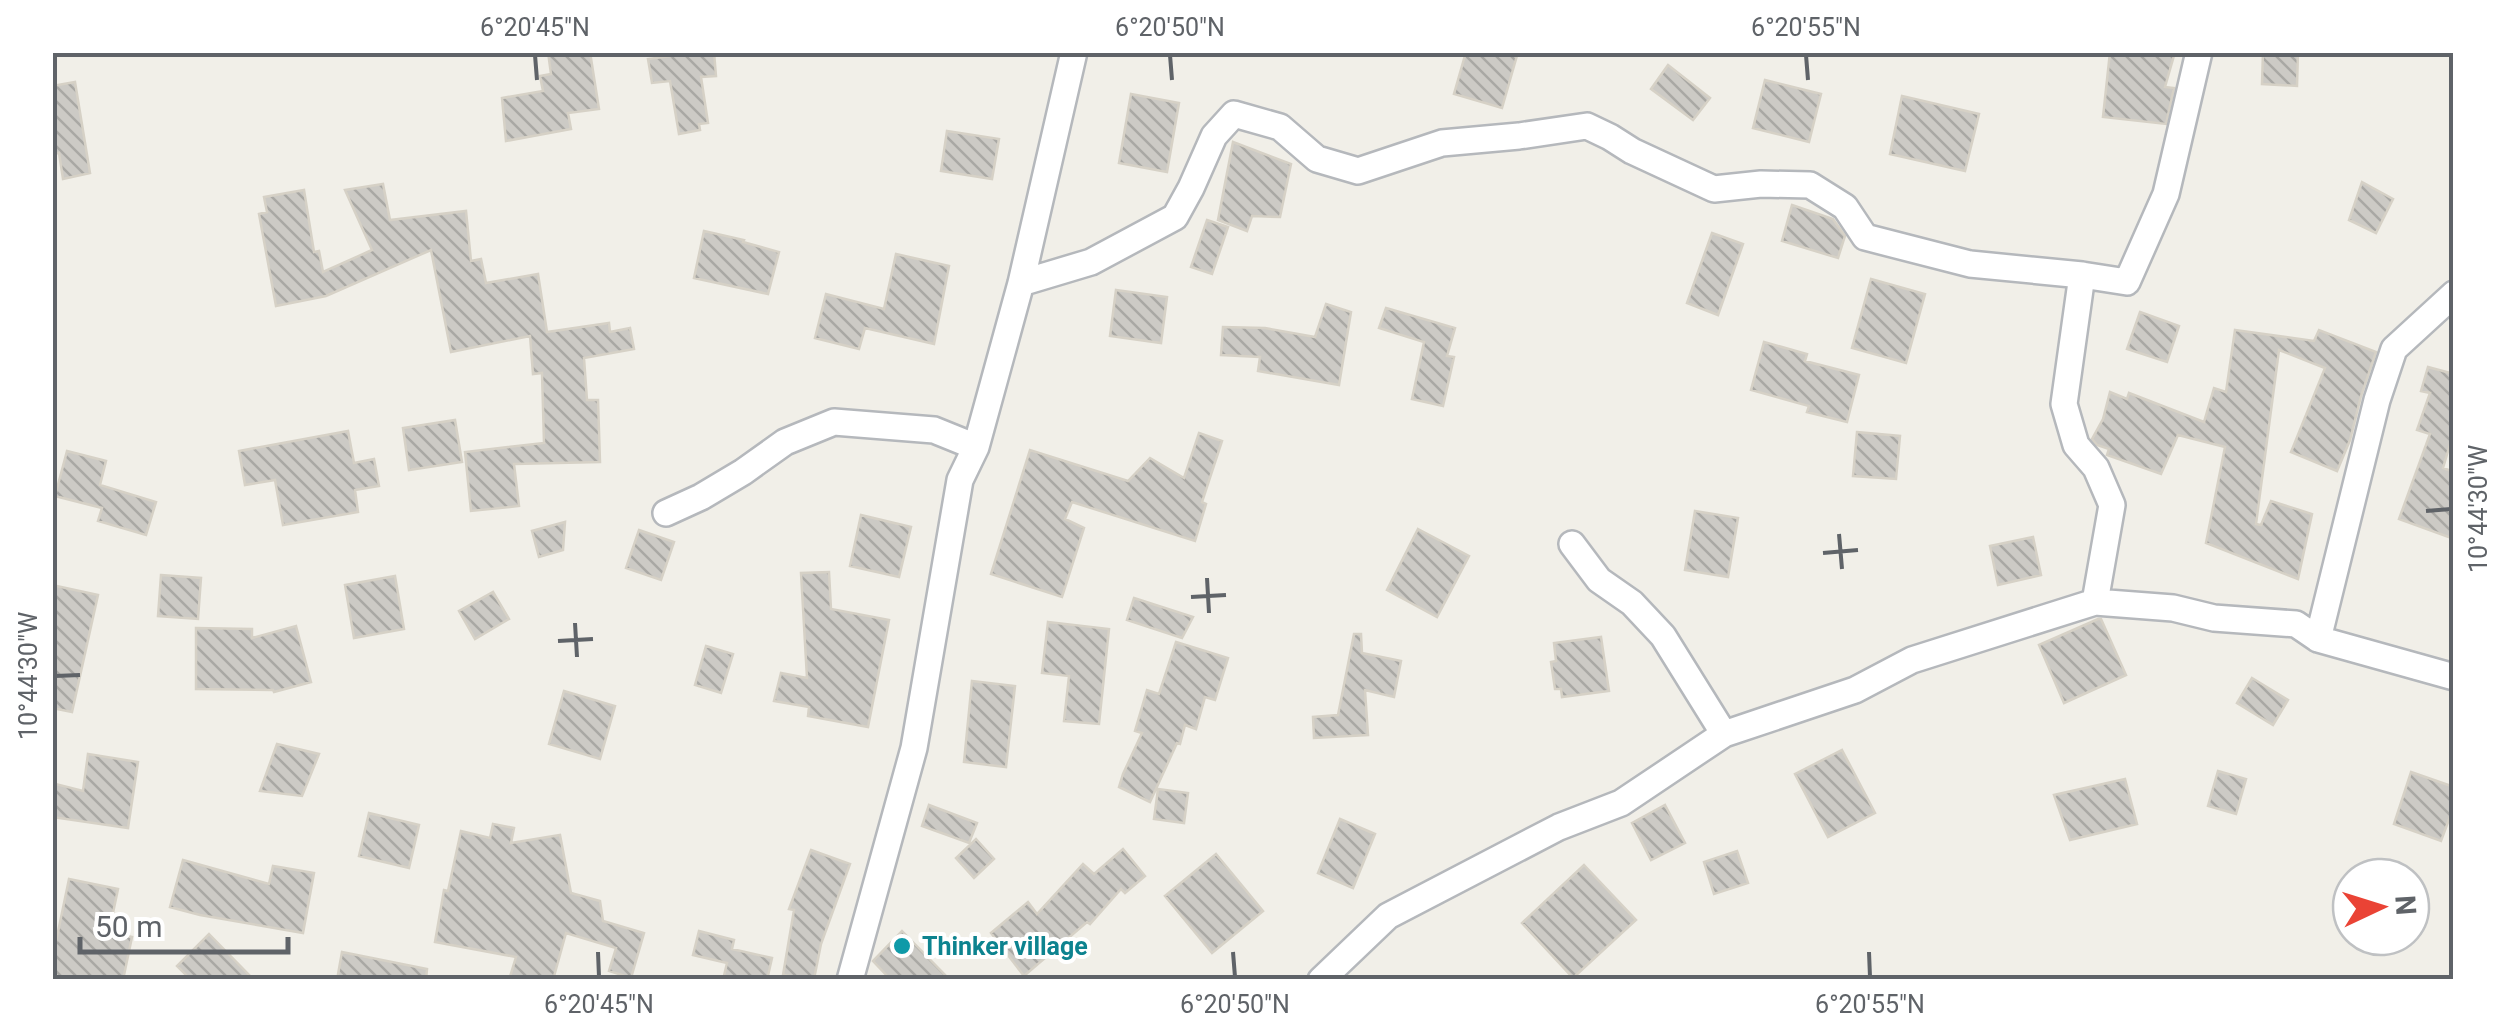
<svg xmlns="http://www.w3.org/2000/svg" width="2506" height="1032" viewBox="0 0 2506 1032" font-family="Roboto,sans-serif">
	<defs>
		<pattern id="building-back-hatch" width="6" height="6" patternUnits="userSpaceOnUse" patternTransform="scale(2.5)"><rect width="6" height="6" fill="#cccac5"/><path d="M-1 5l2 2M0 0l6 6M5-1l2 2" fill="none" stroke="#a9a8a4"/></pattern>
	</defs>
	<rect width="100%" height="100%" fill="#f1efe8"/>
	<!-- building -->
	<path fill="url(#building-back-hatch)" stroke="#d6d1c6" stroke-width="2.5" d="M548 52H590L599 109 568 113 571 129 506 141 502 98 543 91 540 76 551 74Z
		M702 52H714L716 76 701 77 708 123 699 124 700 130 679 134 670 81 652 83 648 59Z
		M1466 52H1518L1502 108 1454 94Z
		M2110 52H2175L2165 87 2174 88 2166 124 2103 117Z
		M2263 52H2298L2297 86 2262 84Z
		M1668 65 1710 98 1693 120 1651 89Z
		M1765 80 1821 94 1809 142 1753 128Z
		M75 82 90 173 63 179 59 153 52 154V86Z
		M1131 94 1179 103 1167 172 1119 163Z
		M1902 96 1979 114 1965 171 1890 154Z
		M947 131 999 139 992 179 941 171Z
		M1233 142 1291 164 1280 217 1252 216 1247 231 1218 220Z
		M2362 182 2393 199 2376 233 2349 220Z
		M383 184 390 220 466 211 471 261 481 259 486 283 538 274 547 332 609 323 610 332 630 328 634 349 584 358 587 400H598L600 462 514 464 519 506 471 511 465 452 544 443 542 373 533 374 530 336 451 352 431 250 326 296 276 306 259 214 267 212 264 197 304 190 314 252 319 251 323 272 372 250 345 190Z
		M1792 205 1833 219 1845 236 1838 258 1782 241Z
		M1207 220 1228 227 1212 274 1191 267Z
		M704 231 744 240 743 242 779 252 768 294 694 278Z
		M1712 233 1743 244 1718 315 1687 303Z
		M896 254 949 266 934 344 865 328 859 349 815 338 826 294 884 309Z
		M1871 279 1925 294 1906 363 1852 348Z
		M1116 290 1167 297 1161 343 1110 336Z
		M1326 304 1351 312 1339 385 1258 371 1260 357 1221 355 1223 327 1265 328 1315 337Z
		M1386 308 1455 328 1447 356 1454 357 1443 406 1412 399 1424 342 1379 328Z
		M2140 312 2179 326 2167 362 2127 349Z
		M2235 330 2314 341 2319 330 2376 352 2361 396 2350 440 2337 471 2291 452 2325 368 2279 350 2256 524 2261 525 2271 501 2312 514 2298 579 2206 543 2225 447 2178 435 2161 474 2107 455 2109 449 2097 445 2092 439 2103 419 2110 392 2127 399 2129 393 2204 422 2214 388 2226 392Z
		M1764 342 1807 354 1805 361 1859 375 1847 422 1807 412 1809 406 1751 390Z
		M2428 367 2454 374V442L2451 441 2443 468 2454 472V539L2399 519 2430 434 2417 430 2430 393 2421 391Z
		M455 420 462 462 409 470 403 428Z
		M348 431 354 463 374 459 379 486 355 490 358 512 283 525 275 480 245 485 239 451Z
		M1857 432 1900 436 1896 479 1853 476Z
		M1199 433 1222 441 1202 502 1206 504 1195 541 1072 502 1065 519 1084 528 1062 597 991 574 1030 450 1128 481 1150 458 1184 478Z
		M67 451 106 461 100 485 156 502 146 535 98 521 102 508 55 496Z
		M1695 511 1738 518 1728 577 1685 570Z
		M861 515 911 527 899 577 850 566Z
		M565 522 563 550 539 557 532 531Z
		M1418 529 1469 556 1437 617 1387 590Z
		M639 530 674 542 661 580 626 568Z
		M2033 537 2041 575 1998 585 1990 546Z
		M829 572 831 609 889 620 868 727 808 716 809 707 774 701 781 673 807 678 801 573Z
		M161 575 201 578 198 619 158 616Z
		M395 576 404 629 354 638 345 585Z
		M52 585 98 595 72 712 52 708Z
		M493 592 509 619 475 639 459 611Z
		M1134 598 1193 617 1182 638 1127 620Z
		M2098 619H2101L2126 675 2064 703 2039 645Z
		M1048 622 1109 629 1099 724 1064 721 1069 676 1042 673Z
		M296 626 311 682 274 692 273 690 196 689V628L252 629V638Z
		M1354 634H1361L1362 653 1401 661 1394 697 1365 690 1368 735 1314 738 1313 717 1338 715Z
		M1601 637 1609 691 1562 697 1561 689H1555L1551 662 1556 661 1554 643Z
		M1176 642 1228 658 1215 700 1205 697 1196 729 1185 725 1180 744 1177 743 1150 802 1119 787 1123 774 1142 733 1135 731 1147 690 1159 694Z
		M706 646 733 654 721 693 695 685Z
		M2252 678 2288 700 2273 725 2237 703Z
		M972 681 1015 686 1006 767 964 762Z
		M564 691 615 706 600 759 549 744Z
		M277 744 319 754 302 796 260 791Z
		M1842 750 1875 813 1828 837 1795 774Z
		M88 754 138 762 128 828 52 817V783L83 791Z
		M2218 771 2246 779 2236 814 2208 806Z
		M2411 772 2454 787V806L2441 841 2394 824Z
		M2125 779 2137 824 2070 840 2054 795Z
		M1158 789 1188 793 1184 823 1154 819Z
		M929 805 977 823 969 843 922 826Z
		M1665 805 1685 843 1651 860 1632 823Z
		M369 813 419 825 409 868 359 856Z
		M1340 819 1375 834 1353 888 1318 873Z
		M493 824 514 828 511 843 560 835 571 893 600 901 603 921 644 933 631 978 609 971 616 948 566 933 553 980H509L516 957 435 942 444 890 448 891 461 831 490 838Z
		M976 839 994 859 974 878 956 858Z
		M1123 849 1145 876 1125 893 1121 889 1090 924 1087 922 1024 976 991 933 1028 902 1037 914 1083 864 1094 874Z
		M811 850 850 864 821 944 814 979 783 975 794 910 789 909Z
		M1737 851 1748 883 1714 894 1704 862Z
		M1216 854 1263 911 1212 953 1165 896Z
		M183 860 269 884 273 866 314 873 303 933 200 915 170 907Z
		M1584 865 1636 920 1573 978 1522 923Z
		M69 879 118 889 109 932 132 937 123 980H52V961Z
		M699 931 734 940 732 949 772 958 767 980H723L727 963 693 955Z
		M902 931 950 980H891L873 961Z
		M209 934 254 980H191L177 966Z
		M342 952 427 969 426 980H337Z"/>
	<g fill="none" stroke-linecap="round" stroke-linejoin="round">
		<defs>
			<path id="minor" d="M2082 275 2064 404 2076 445 2096 468 2112 505 2095 602
				M1021 283 1091 262 1175 217 1191 188 1214 136 1234 114 1280 127 1317 159 1358 171 1442 143 1519 136 1587 126 1610 137 1632 151 1714 189 1761 184 1810 185 1845 207 1865 237 1970 264 2082 275 2127 282 2166 194 2199 52
				M666 513 701 497 743 472 785 442 834 422 934 430 976 447
				M1572 544 1599 580 1632 603 1663 636 1724 734
				M2318 639 2454 677
				M850 980 914 748 960 480 976 447 1021 283 1074 52
				M1321 980 1388 916 1559 827 1621 803 1724 734 1855 690 1912 660 2095 602 2173 608 2214 618 2296 624 2318 639 2377 400 2394 349 2454 294"/>
		</defs>
		<!-- minor casing -->
		<use href="#minor" stroke="#b5b8bc" stroke-width="30"/>
		<!-- minor -->
		<use href="#minor" stroke="#fff" stroke-width="25"/>
	</g>
	<!-- ticks -->
	<path fill="none" stroke="#5f6368" stroke-width="4" d="M535 55 537 80M1170 55 1172 80M1806 55 1808 80M2426 511 2451 509M1839 534 1842 569M1823 553 1858 550M1207 578 1209 613M1191 597 1226 595M575 623 577 657M558 641 593 639M55 676 80 675M598 952 599 977M1233 952 1235 977M1869 952 1870 977"/>
	<!-- markers -->
	<circle fill="#0f9aa8" stroke="#fff" stroke-width="4" cx="902" cy="946" r="10"/>
	<g text-anchor="middle" stroke-width="8" stroke-linejoin="round" paint-order="stroke">
		<!-- culture labels -->
		<g font-size="25" font-weight="bold" fill="#0d838f" stroke="#fff" text-anchor="start">
			<text x="922" y="955">Thinker village</text>
		</g>
	</g>
	<!-- border -->
	<rect width="2506" height="1032" fill="none" stroke="#ffffff" stroke-width="110"/>
	<!-- north arrow -->
	<g transform="translate(2381 907) rotate(86)"><circle r="48" fill="#ffffff" stroke="#bfc1c3" stroke-width="2.5"/>
	<path d="M0-8L18 38L0 25L-18 38Z" fill="#ea4335"/>
	<text y="-15" font-size="28" font-weight="bold" text-anchor="middle" fill="#5f6368">N</text>
	</g>
	<!-- scale -->
	<path d="M80 937v15h208v-15" fill="none" stroke="#5f6368" stroke-width="5"/>
	<text x="95" y="937" font-size="30" fill="#5f6368" stroke="#ffffff" stroke-width="8" paint-order="stroke">50 m</text>
	<rect x="55" y="55" width="2396" height="922" fill="none" stroke="#5f6368" stroke-width="4"/>
	<g font-size="25" text-anchor="middle" fill="#5f6368">
		<text x="535" y="36">6°20'45"N</text>
		<text x="1170" y="36">6°20'50"N</text>
		<text x="1806" y="36">6°20'55"N</text>
		<text transform="translate(2478 509) rotate(-90)" y="9">10°44'30"W</text>
		<text transform="translate(28 676) rotate(-90)" y="9">10°44'30"W</text>
		<text x="599" y="1013">6°20'45"N</text>
		<text x="1235" y="1013">6°20'50"N</text>
		<text x="1870" y="1013">6°20'55"N</text>
	</g>
</svg>
